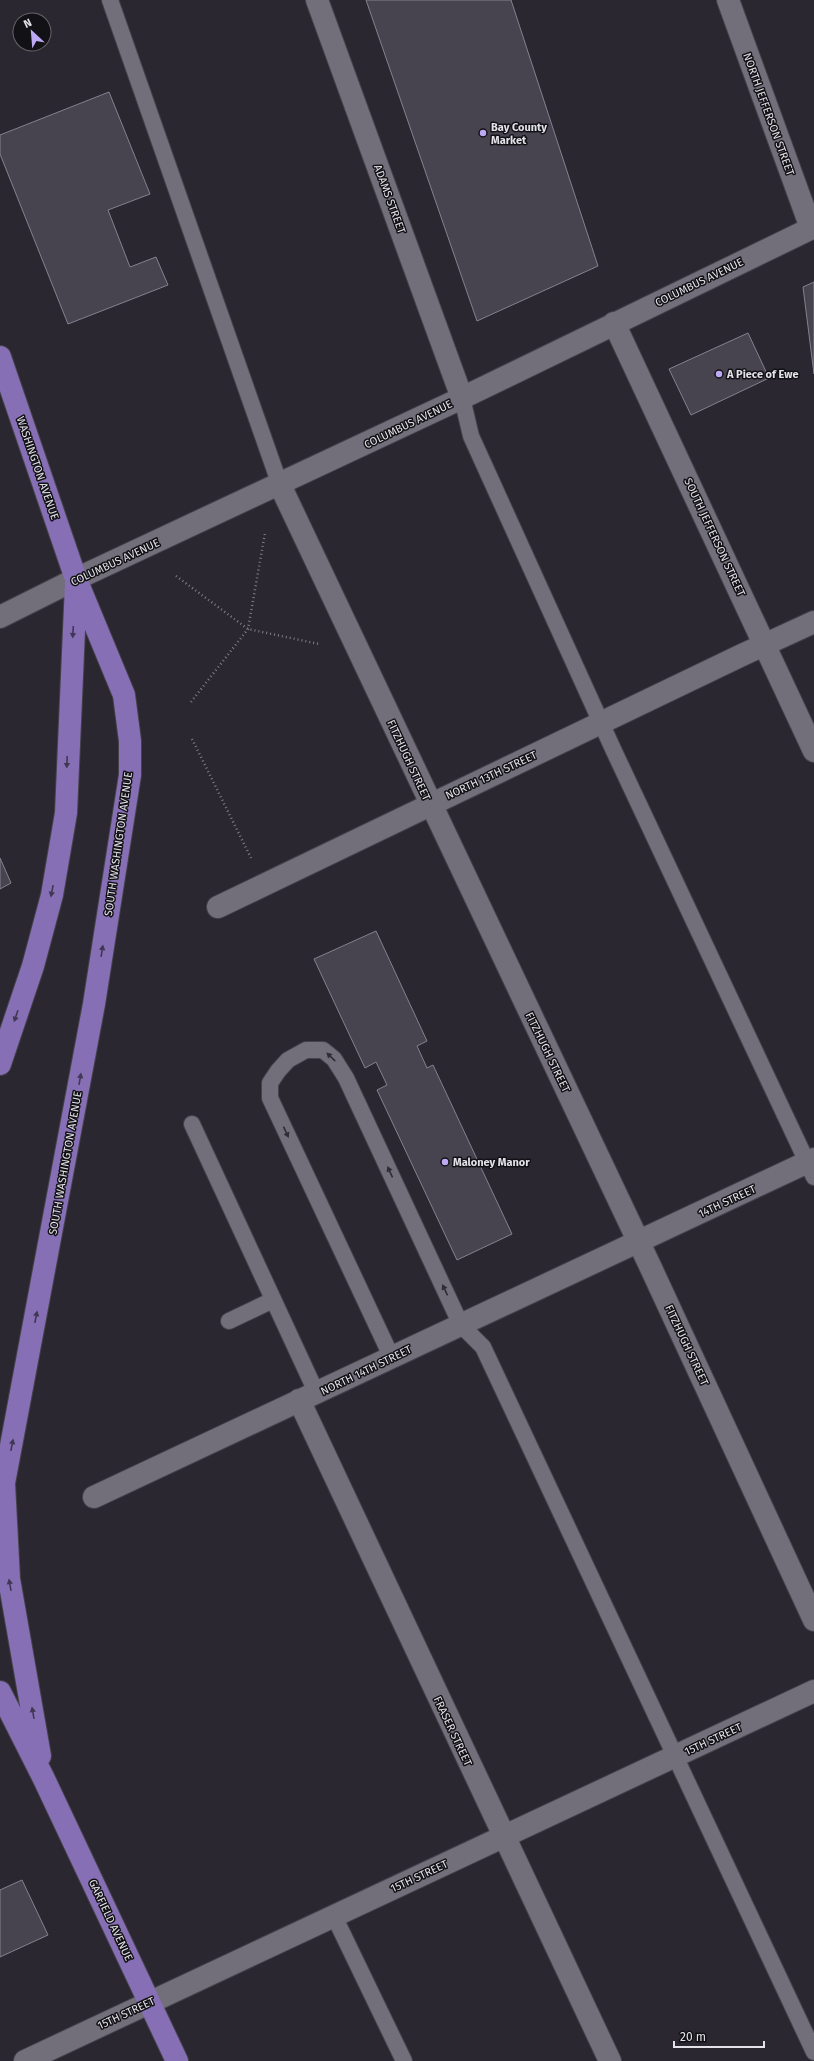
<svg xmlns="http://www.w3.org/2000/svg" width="814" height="2061" viewBox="0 0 814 2061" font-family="'Fira Sans',sans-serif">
	<rect width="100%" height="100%" fill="#2a2731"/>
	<!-- building -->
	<path fill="#47444f" stroke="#85828f" d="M366 0H511L598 266 477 321Z
		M109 92 150 194 108 210 130 267 156 257 168 285 68 324 0 154V135Z
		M814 282V374L803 287Z
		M748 333 769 378 691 415 669 369Z
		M0 858 11 883 0 889Z
		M376 931 427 1041 417 1046 427 1068 433 1065 512 1234 457 1260 377 1090 387 1085 376 1062 365 1068 314 959Z
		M22 1880 48 1935 0 1957V1890Z"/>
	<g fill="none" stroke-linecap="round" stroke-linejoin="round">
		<defs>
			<path id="service" d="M110 0 280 485
				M462 398 471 436 613 749 814 1177
				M192 1124 317 1394
				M229 1321 273 1300
				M392 1358 270 1098V1083L278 1071 288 1060 306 1050H323L334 1059 346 1078 461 1325 483 1347 814 2052
				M334 1916 404 2061"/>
			<path id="minor" d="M317 0 462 398
				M728 0 811 228
				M614 323 814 751
				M280 485 651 1268 814 1620
				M218 907 742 655 814 622
				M299 1400 610 2061
				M94 1497 814 1159
				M25 2061 814 1691"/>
			<path id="tertiary" d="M0 617 76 579 462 398 814 227"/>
			<path id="primary" d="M0 357 76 579 124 695 130 741V775L94 1004 4 1483
				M0 1064 33 966 52 895 66 813 76 584
				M1 1468 4 1483 9 1579 40 1756
				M0 1692 44 1779 177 2061"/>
		</defs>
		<!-- service casing -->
		<use href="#service" stroke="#44424b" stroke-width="18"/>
		<!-- minor casing -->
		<use href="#minor" stroke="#44424b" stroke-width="24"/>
		<!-- tertiary casing -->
		<use href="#tertiary" stroke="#44424b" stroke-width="24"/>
		<!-- primary casing -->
		<use href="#primary" stroke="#44424b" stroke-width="24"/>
		<!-- path -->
		<path stroke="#7f7d85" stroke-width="2.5" stroke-dasharray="1 3" stroke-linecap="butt" d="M176 576 248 629 319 644
			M191 702 248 629 265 533
			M192 739 251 858"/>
		<!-- service -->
		<use href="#service" stroke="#726f7b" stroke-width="16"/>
		<!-- minor -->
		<use href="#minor" stroke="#726f7b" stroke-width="22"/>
		<!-- tertiary -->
		<use href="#tertiary" stroke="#726f7b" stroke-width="22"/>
		<!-- primary -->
		<use href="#primary" stroke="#866fb4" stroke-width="22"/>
	</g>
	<!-- one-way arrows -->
	<defs><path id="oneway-solid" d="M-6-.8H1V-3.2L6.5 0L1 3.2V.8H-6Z"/></defs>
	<g fill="#403755">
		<use href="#oneway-solid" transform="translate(73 632) rotate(93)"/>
		<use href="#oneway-solid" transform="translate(67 762) rotate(92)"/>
		<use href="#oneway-solid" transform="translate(52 891) rotate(101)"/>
		<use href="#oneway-solid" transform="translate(102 951) rotate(-81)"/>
		<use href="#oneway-solid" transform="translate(16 1016) rotate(109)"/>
		<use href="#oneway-solid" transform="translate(80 1079) rotate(-80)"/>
		<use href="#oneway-solid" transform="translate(36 1317) rotate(-79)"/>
		<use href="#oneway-solid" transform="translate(12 1445) rotate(-79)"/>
		<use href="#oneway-solid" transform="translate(10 1585) rotate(-100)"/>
		<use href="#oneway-solid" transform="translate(33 1713) rotate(-100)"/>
	</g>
	<g fill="#2f2d34">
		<use href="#oneway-solid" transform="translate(331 1057) rotate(-136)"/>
		<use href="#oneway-solid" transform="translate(286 1132) rotate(65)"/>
		<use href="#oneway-solid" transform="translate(390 1172) rotate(-115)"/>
		<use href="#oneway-solid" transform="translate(445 1290) rotate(-115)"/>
	</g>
	<!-- markers -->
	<g fill="#bea9f4" stroke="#121115" stroke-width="1.5">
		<circle cx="483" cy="133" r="4"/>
		<circle cx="719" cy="374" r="4"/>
		<circle cx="445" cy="1162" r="4"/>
	</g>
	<g text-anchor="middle" stroke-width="3" stroke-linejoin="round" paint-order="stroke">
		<!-- street labels -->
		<g font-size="11" fill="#e3e2e9" stroke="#121115">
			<text transform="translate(769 114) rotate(70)" y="4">NORTH JEFFERSON STREET</text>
			<text transform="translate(390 199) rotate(70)" y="4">ADAMS STREET</text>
			<text transform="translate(699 282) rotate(-26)" y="4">COLUMBUS AVENUE</text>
			<text transform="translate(408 424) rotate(-26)" y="4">COLUMBUS AVENUE</text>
			<text transform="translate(38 468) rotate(71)" y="4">WASHINGTON AVENUE</text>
			<text transform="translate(715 537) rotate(65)" y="4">SOUTH JEFFERSON STREET</text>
			<text transform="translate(115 562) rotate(-25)" y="4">COLUMBUS AVENUE</text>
			<text transform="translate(409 760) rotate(65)" y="4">FITZHUGH STREET</text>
			<text transform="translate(491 775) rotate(-25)" y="4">NORTH 13TH STREET</text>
			<text transform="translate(118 844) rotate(-82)" y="4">SOUTH WASHINGTON AVENUE</text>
			<text transform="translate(548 1052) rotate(64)" y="4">FITZHUGH STREET</text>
			<text transform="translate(65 1163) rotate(-80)" y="4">SOUTH WASHINGTON AVENUE</text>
			<text transform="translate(727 1201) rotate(-25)" y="4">14TH STREET</text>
			<text transform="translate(687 1345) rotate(65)" y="4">FITZHUGH STREET</text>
			<text transform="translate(366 1370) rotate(-26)" y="4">NORTH 14TH STREET</text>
			<text transform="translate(453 1731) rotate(65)" y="4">FRASER STREET</text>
			<text transform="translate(713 1739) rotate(-25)" y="4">15TH STREET</text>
			<text transform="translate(419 1876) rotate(-25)" y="4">15TH STREET</text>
			<text transform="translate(111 1920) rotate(65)" y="4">GARFIELD AVENUE</text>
			<text transform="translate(126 2013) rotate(-25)" y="4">15TH STREET</text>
		</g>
		<!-- poi labels -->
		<g font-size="11" font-weight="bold" fill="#e3e2e9" stroke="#121115" text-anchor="start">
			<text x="491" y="131">Bay County<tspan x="491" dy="13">Market</tspan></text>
			<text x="727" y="378">A Piece of Ewe</text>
			<text x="453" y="1166">Maloney Manor</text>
		</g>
	</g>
	<!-- north arrow -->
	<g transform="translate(32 32) rotate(334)"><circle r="19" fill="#121115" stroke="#66656a"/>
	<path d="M0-3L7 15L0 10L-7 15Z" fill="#bea9f4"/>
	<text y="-6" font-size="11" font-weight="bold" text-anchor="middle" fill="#e3e2e9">N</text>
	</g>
	<!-- scale -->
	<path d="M674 2041v6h90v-6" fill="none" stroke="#e3e2e9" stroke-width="2"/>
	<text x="680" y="2041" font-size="12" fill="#e3e2e9" stroke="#121115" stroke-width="3" paint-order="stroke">20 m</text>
</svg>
